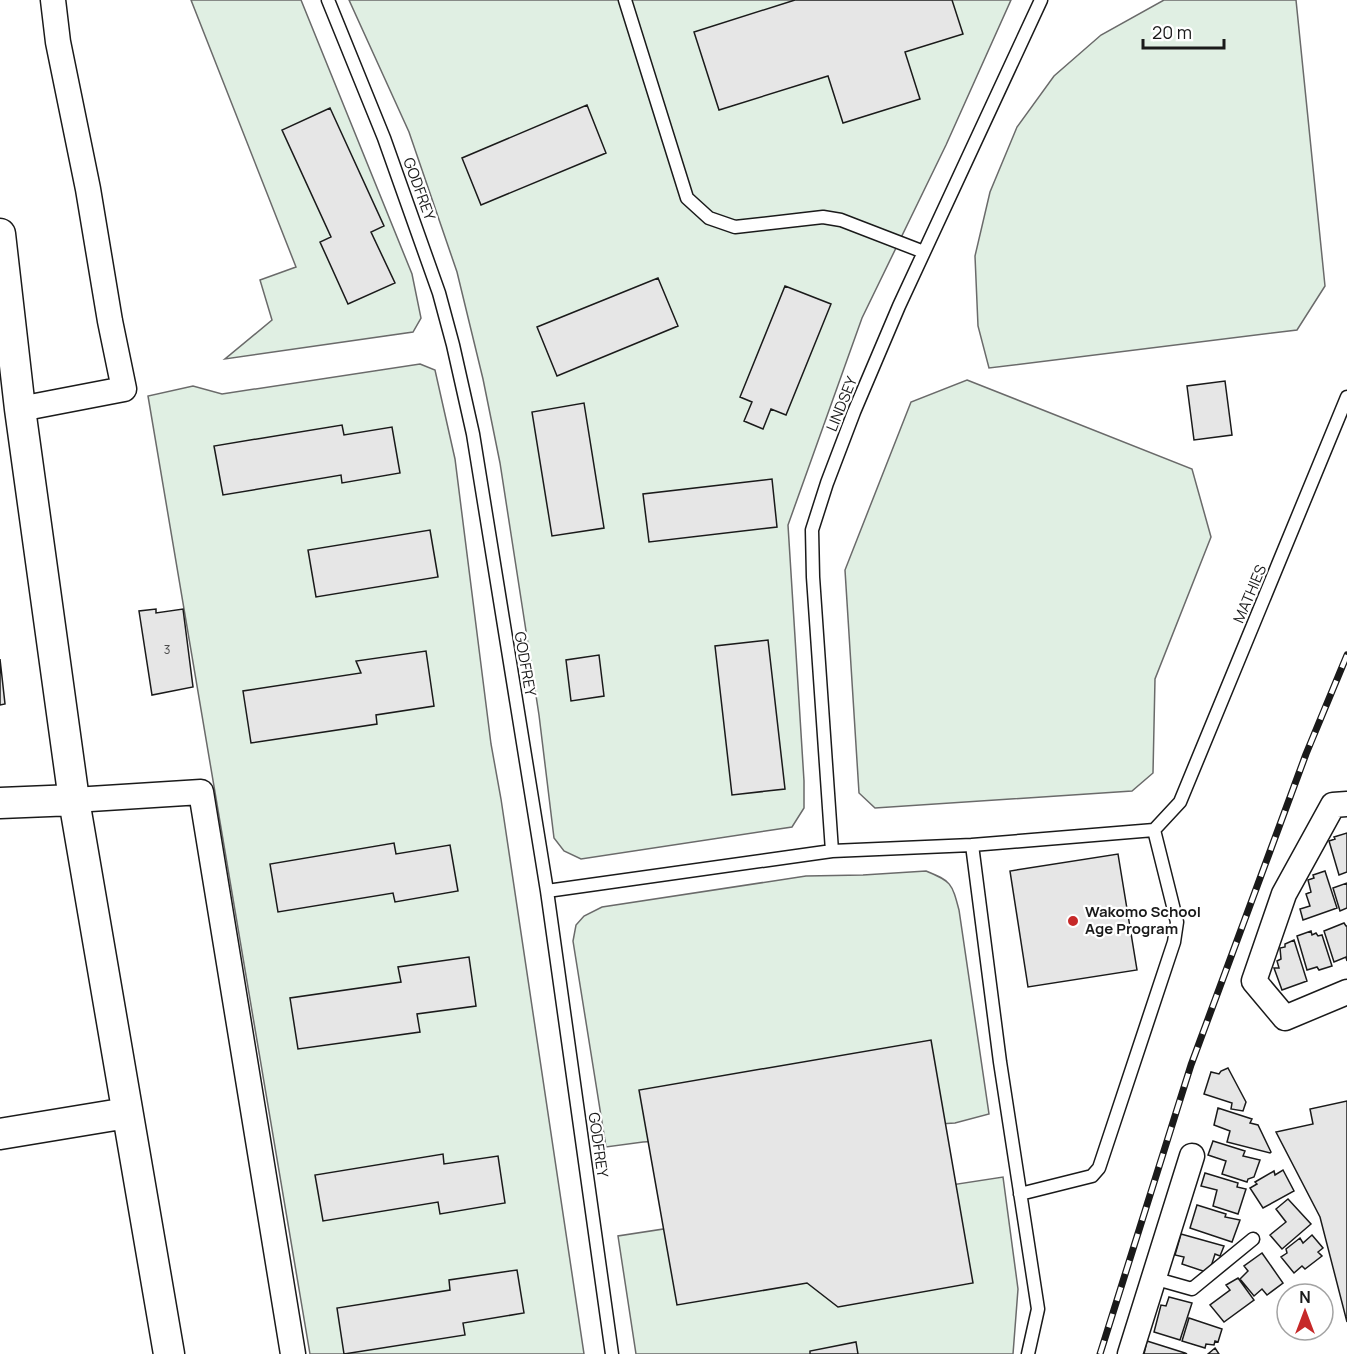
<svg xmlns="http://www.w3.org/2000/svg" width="1347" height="1354" viewBox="0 0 1347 1354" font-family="Manrope,sans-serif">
	<rect width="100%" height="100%" fill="#fff"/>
	<!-- green -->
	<path fill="#e0efe3" stroke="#6a6a6a" stroke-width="1.5" d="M191 0H301L412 274 421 318 413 332 225 359 272 320 260 280 296 267Z
		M349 0H1011L946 145 862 318 788 525 804 781V808L792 827 581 859 564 851 554 838 539 715 500 463 483 379 457 272 409 132Z
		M1164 0H1296L1325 286 1297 330 989 368 978 326 975 256 990 192 1017 127 1054 76 1101 35Z
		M420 364 435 370 455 459 491 744 501 799 584 1354H310L148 396 193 386 222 394Z
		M967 380 1192 469 1211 537 1155 679 1153 773 1132 791 875 808 859 793 845 570 911 402Z
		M926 871C951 881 952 883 959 910L989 1114 955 1123 643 1142 606 1147 573 941 576 925 584 916 602 907 806 876 863 875Z
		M1003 1177 1018 1289 1013 1354H636L618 1236Z"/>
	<!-- building -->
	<path fill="#e6e6e6" stroke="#1a1a1a" stroke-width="1.5" d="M795 0H952L963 34 905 52 920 99 843 123 828 76 719 110 694 32Z
		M587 105 606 153 481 205 462 158Z
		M330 108 384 226 371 232 395 283 348 304 320 242 331 237 282 130Z
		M658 278 678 326 557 376 537 327Z
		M785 286 831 304 786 415 771 409 763 429 744 421 752 402 740 397Z
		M1225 381 1232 435 1194 440 1187 386Z
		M584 403 604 528 552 536 532 412Z
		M342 425 344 435 392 427 400 473 342 483 341 475 223 495 214 446Z
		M772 479 777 527 649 542 643 494Z
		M430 530 438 577 316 597 308 550Z
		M156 609V613L183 609 193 687 152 695 139 611Z
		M768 640 785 789 732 795 715 646Z
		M426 651 434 706 376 715 377 724 251 743 243 691 361 673 356 661Z
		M599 655 604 696 571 701 566 660Z
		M0 659 5 704 0 705Z
		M1347 833V872L1339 875 1329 841 1335 839 1334 837Z
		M394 843 396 854 450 845 458 891 395 902 393 893 278 912 270 864Z
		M1118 854 1137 970 1028 987 1010 871Z
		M1325 871 1337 908 1303 920 1300 909 1310 906 1306 894 1311 892 1308 880 1314 878 1313 875Z
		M1347 883V908L1340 911 1333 888Z
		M1344 923 1346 926H1347V961L1346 957 1334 962 1324 931Z
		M1311 931 1312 935 1316 933 1318 936 1322 935 1332 966 1319 970 1317 967 1307 970 1297 936Z
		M1294 940 1307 981 1282 990 1274 968H1279L1277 961 1281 959 1280 948 1285 947V944Z
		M469 957 476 1006 417 1014 420 1032 298 1049 290 998 401 982 398 967Z
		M931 1040 973 1283 838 1307 807 1283 677 1305 639 1090Z
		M1228 1068 1246 1102 1243 1111 1231 1109 1232 1103 1204 1094 1211 1072 1219 1074 1221 1071Z
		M1347 1101V1322L1320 1217 1276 1132 1313 1124 1310 1109Z
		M1218 1108 1252 1119 1250 1123 1258 1125 1271 1152 1270 1153 1227 1142 1230 1131 1214 1125Z
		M1213 1141 1245 1151 1243 1156 1260 1160 1254 1177 1248 1179 1247 1182 1222 1174 1226 1161 1208 1155Z
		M443 1154 444 1164 498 1156 505 1203 440 1214 438 1202 323 1221 315 1175Z
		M1283 1170 1294 1191 1263 1208 1250 1188 1257 1184 1255 1182 1274 1171 1275 1175Z
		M1205 1173 1238 1183 1237 1187 1246 1189 1238 1214 1213 1206 1217 1190 1201 1186Z
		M1288 1199 1311 1224 1282 1249 1270 1235 1286 1222 1276 1209Z
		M1197 1205 1226 1214 1225 1217 1240 1220 1232 1242 1190 1228Z
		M1181 1234 1224 1246 1220 1256 1215 1254 1209 1273 1182 1264 1184 1257 1175 1255Z
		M1312 1235 1323 1248 1318 1252 1322 1256 1305 1269 1302 1266 1294 1273 1281 1257 1287 1253 1286 1249 1300 1238 1303 1243Z
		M1262 1253 1283 1283 1267 1295 1262 1289 1254 1296 1240 1279 1248 1271 1244 1266Z
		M517 1270 524 1313 463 1323 465 1335 344 1354 337 1308 450 1290 449 1280Z
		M1238 1278 1254 1300 1224 1322 1210 1305 1230 1290 1226 1285Z
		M1169 1297 1192 1303 1180 1340 1154 1332 1161 1305 1166 1306Z
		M1189 1318 1222 1329 1218 1342 1215 1341 1214 1345 1206 1344 1205 1348 1182 1341Z
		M1147 1341 1185 1353 1187 1354H1144Z
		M856 1342 858 1354H810V1351Z
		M1215 1348 1219 1354H1208Z"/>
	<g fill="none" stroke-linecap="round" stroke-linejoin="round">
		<defs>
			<path id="service" d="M328 0 384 138 439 293 453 345 473 434 547 891 612 1354
				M625 0 687 198 709 218 735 227 823 217 841 220 924 252
				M972 845 1000 1062 1038 1309 1028 1354
				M832 851 813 577 812 530 827 483 854 412 899 306 1041 0
				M547 891 832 851 972 845 1154 830 1180 802 1347 397
				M1020 1194 1092 1176 1099 1168 1174 942 1177 922 1154 830
				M1153 1278 1192 1289 1253 1239"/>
			<path id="minor" d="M20 409 124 389 110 321 88 189 58 42 53 0
				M74 800 201 792 293 1354
				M1347 804 1333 805 1284 894 1254 981 1285 1018 1347 992
				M1130 1354 1192 1156"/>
			<path id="tertiary" d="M0 234 20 409 74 800 169 1354
				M0 803 74 800
				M0 1134 127 1113"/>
		</defs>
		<!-- service casing -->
		<use href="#service" stroke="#1a1a1a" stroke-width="15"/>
		<!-- minor casing -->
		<use href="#minor" stroke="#1a1a1a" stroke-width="27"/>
		<!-- tertiary casing -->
		<use href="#tertiary" stroke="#1a1a1a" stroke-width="33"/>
		<!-- service -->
		<use href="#service" stroke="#fff" stroke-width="12"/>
		<!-- minor -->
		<use href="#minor" stroke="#fff" stroke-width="24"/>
		<!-- tertiary -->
		<use href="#tertiary" stroke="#fff" stroke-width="30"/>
		<defs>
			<path id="rail" d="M1100 1354 1191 1065 1306 754 1347 655"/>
		</defs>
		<!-- rail casing -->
		<use href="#rail" stroke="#1a1a1a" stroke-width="7"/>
		<!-- rail -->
		<use href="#rail" stroke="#fff" stroke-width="4.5" stroke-dasharray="14" stroke-linecap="butt"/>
	</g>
	<!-- markers -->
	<circle fill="#c62828" stroke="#fff" stroke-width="2" cx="1073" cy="921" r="6"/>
	<g text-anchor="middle" stroke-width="4.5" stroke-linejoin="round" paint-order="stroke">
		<!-- number labels -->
		<g font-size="12" fill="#4d4d4d">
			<text x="167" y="654">3</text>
		</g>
		<!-- street labels -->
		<g font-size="15" fill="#1a1a1a" stroke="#fff">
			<text transform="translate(419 189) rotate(70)" y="5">GODFREY</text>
			<text transform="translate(842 404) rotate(-68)" y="5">LINDSEY</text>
			<text transform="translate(1250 594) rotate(-67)" y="5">MATHIES</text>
			<text transform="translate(525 664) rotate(80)" y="5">GODFREY</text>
			<text transform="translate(598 1145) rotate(82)" y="5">GODFREY</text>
		</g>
		<!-- poi labels -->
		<g font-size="15" font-weight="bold" fill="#1a1a1a" stroke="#fff" text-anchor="start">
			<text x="1085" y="917">Wakomo School<tspan x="1085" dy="17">Age Program</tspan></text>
		</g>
	</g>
	<!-- north arrow -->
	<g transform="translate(1305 1312)"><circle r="28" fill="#ffffff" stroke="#a3a3a3" stroke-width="1.5"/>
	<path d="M0-4.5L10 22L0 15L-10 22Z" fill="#c62828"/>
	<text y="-9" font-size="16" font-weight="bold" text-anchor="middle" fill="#1a1a1a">N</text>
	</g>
	<!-- scale -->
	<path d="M1143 39v9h81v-9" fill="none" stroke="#1a1a1a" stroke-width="3"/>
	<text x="1152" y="39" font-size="18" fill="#1a1a1a" stroke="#ffffff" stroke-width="4.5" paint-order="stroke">20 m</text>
</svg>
